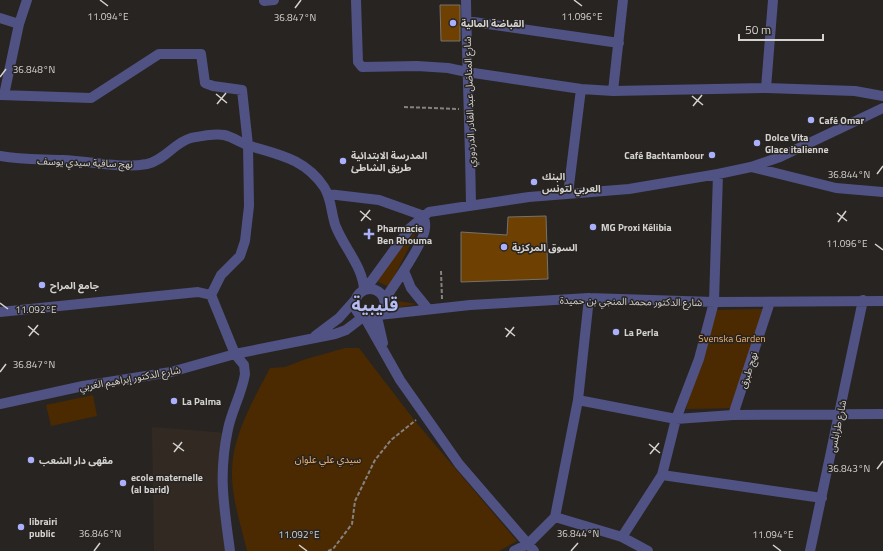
<svg xmlns="http://www.w3.org/2000/svg" width="883" height="551" viewBox="0 0 883 551" font-family="'Titillium Web','Noto Sans Arabic',sans-serif">
	<rect width="100%" height="100%" fill="#272421"/>
	<!-- built -->
	<path fill="#322a22" d="M152 427 227 433 219 471 232 551H154Z"/>
	<!-- green -->
	<path fill="#4b2a01" d="M419 227 389 287 375 280Z
		M398 301 417 304 389 309Z
		M767 309 739 408 686 409 713 310Z
		M345 348H359L415 421 517 541 499 551H247C241 525 231 497 232 470 233 434 254 399 270 368L285 367 306 359Z
		M93 395 97 416 51 426 46 405Z"/>
	<!-- building -->
	<path fill="#6e4103" stroke="#76726e" d="M440 5H460V41H441Z
		M546 216 548 279 461 282V232L507 235 508 217Z"/>
	<g fill="none" stroke-linecap="round" stroke-linejoin="round">
		<!-- path -->
		<path stroke="#858280" stroke-width="2" stroke-dasharray="4 2" stroke-linecap="butt" d="M404 107 459 109
			M441 271 442 299
			M328 551 333 549 352 524 355 501 375 460 391 440 416 420"/>
		<!-- minor -->
		<path stroke="#4f5282" stroke-width="10" d="M356 0 358 62 362 67 417 66 448 68 467 72 581 89 613 91 766 88 855 91 883 96
			M466 0C467 68 470 136 471 205
			M264 1 274 0
			M0 18 19 24
			M467 21 619 43
			M766 88 773 0
			M613 91 623 0
			M0 95 91 98 159 54H201L205 83 213 86 242 90 248 145 249 206 245 241 240 256 221 275 211 295
			M4 95 19 24 27 0
			M0 156C21 160 41 159 63 160 91 161 120 169 147 164 165 160 175 142 191 138 201 136 215 133 224 135 233 137 241 143 250 146 280 155 305 159 324 187 332 199 331 215 336 227 345 249 363 267 364 290
			M751 167 836 188 883 192
			M328 194 379 200 424 216C424 219 426 224 425 228 425 242 393 287 384 300
			M568 194 581 89
			M404 271 411 288 428 309
			M355 304a15 15 0 1 1 30 0a15 15 0 1 1-30 0Z
			M365 290 410 228 429 212 529 197 629 189 718 174 751 167 780 157 883 108
			M0 312 198 292 211 295 235 354 244 365 245 374C242 393 232 410 228 429 218 476 224 505 230 551
			M379 315 470 305 589 298 714 302 883 301
			M377 317 383 343
			M365 318 400 380 459 464 534 551
			M315 336 339 318 355 300
			M578 400 676 419 733 415 883 414
			M0 404 83 386 171 372 235 354 335 334 346 330 363 317
			M733 415 770 302
			M662 475 822 498
			M555 517 622 537 648 551
			M622 537 662 475 676 419 699 359 714 302 718 174
			M514 551 528 544 555 517 578 400 589 298
			M810 551 863 300"/>
	</g>
	<!-- ticks -->
	<path fill="none" stroke="#d5d3d1" stroke-width="1.5" d="M100 0 108 6M574 0 582 6M295 8 301 0M0 77 6 69M216 94 227 103M692 96 703 105M217 104 226 93M693 106 702 95M877 174 883 166M360 211 371 220M837 213 847 221M361 221 370 210M838 222 846 211M875 244 883 250M0 303 8 309M28 326 39 335M505 328 515 336M29 336 38 325M506 337 514 327M0 372 6 364M173 443 184 451M649 444 660 453M174 452 182 442M650 454 659 443M877 469 883 461M299 545 307 551M773 545 781 551M94 551 100 543M571 551 578 543"/>
	<!-- markers -->
	<g fill="#aab0fb" stroke="#272421" stroke-width="1.5">
		<circle cx="453" cy="23" r="4"/>
		<circle cx="811" cy="120" r="4"/>
		<circle cx="757" cy="143" r="4"/>
		<circle cx="712" cy="155" r="4"/>
		<circle cx="343" cy="161" r="4"/>
		<circle cx="534" cy="182" r="4"/>
		<circle cx="593" cy="227" r="4"/>
		<path d="M367 228h4v4h4v4h-4v4h-4v-4h-4v-4h4z"/>
		<circle cx="504" cy="247" r="4"/>
		<circle cx="42" cy="285" r="4"/>
		<circle cx="616" cy="332" r="4"/>
		<circle cx="174" cy="401" r="4"/>
		<circle cx="31" cy="460" r="4"/>
		<circle cx="123" cy="483" r="4"/>
		<circle cx="21" cy="527" r="4"/>
	</g>
	<g text-anchor="middle" stroke-width="3" stroke-linejoin="round" paint-order="stroke">
		<!-- poi labels -->
		<g font-size="10" font-weight="bold" fill="#d5d3d1" stroke="#272421" text-anchor="start">
			<text x="461" y="27">القباضة المالية</text>
			<text x="819" y="124">Café Omar</text>
			<text x="765" y="141">Dolce Vita<tspan x="765" dy="12">Glace italienne</tspan></text>
			<text x="351" y="159">المدرسة الابتدائية<tspan x="351" dy="12">طريق الشاطئ</tspan></text>
			<text x="704" y="159" text-anchor="end">Café Bachtambour</text>
			<text x="542" y="180">البنك<tspan x="542" dy="12">العربي لتونس</tspan></text>
			<text x="601" y="231">MG Proxi Kélibia</text>
			<text x="377" y="232">Pharmacie<tspan x="377" dy="12">Ben Rhouma</tspan></text>
			<text x="512" y="251">السوق المركزية</text>
			<text x="50" y="289">جامع المراح</text>
			<text x="624" y="336">La Perla</text>
			<text x="182" y="405">La Palma</text>
			<text x="39" y="464">مقهى دار الشعب</text>
			<text x="131" y="481">ecole maternelle<tspan x="131" dy="12">(al barid)</tspan></text>
			<text x="29" y="525">librairi<tspan x="29" dy="12">public</tspan></text>
		</g>
		<!-- street labels -->
		<g font-size="10" fill="#d5d3d1" stroke="#272421">
			<text transform="translate(469 102) rotate(-92)" y="4">شارع المناضل عبد القادر الدردوري</text>
			<text transform="translate(85 162) rotate(2)" y="4">نهج ساقية سيدي يوسف</text>
			<text transform="translate(631 301) rotate(1)" y="4">شارع الدكتور محمد المنجي بن حميدة</text>
			<text transform="translate(748 370) rotate(-72)" y="4">نهج طبرق</text>
			<text transform="translate(130 378) rotate(-10)" y="4">شارع الدكتور إبراهيم الغربي</text>
			<text transform="translate(837 426) rotate(-78)" y="4">شارع طرابلس</text>
		</g>
		<!-- park labels -->
		<g font-size="10" fill="#f4b26d" stroke="#272421">
			<text x="732" y="342">Svenska Garden</text>
			<text x="328" y="463">سيدي علي علوان</text>
		</g>
		<!-- town labels -->
		<g font-size="18" font-weight="bold" fill="#b6bcf4" stroke="#272421">
			<text x="375" y="311">قليبية</text>
		</g>
	</g>
	<g font-size="10" text-anchor="middle" fill="#d5d3d1" stroke="#272421" stroke-width="3" stroke-linejoin="round" paint-order="stroke">
		<text x="108" y="20">11.094°E</text>
		<text x="582" y="20">11.096°E</text>
		<text x="295" y="21">36.847°N</text>
		<text x="34" y="73">36.848°N</text>
		<text x="849" y="178">36.844°N</text>
		<text x="847" y="247">11.096°E</text>
		<text x="36" y="313">11.092°E</text>
		<text x="34" y="368">36.847°N</text>
		<text x="849" y="472">36.843°N</text>
		<text x="100" y="537">36.846°N</text>
		<text x="578" y="537">36.844°N</text>
		<text x="299" y="538">11.092°E</text>
		<text x="773" y="538">11.094°E</text>
	</g>
	<!-- scale -->
	<path d="M739 34v6h84v-6" fill="none" stroke="#d5d3d1" stroke-width="2"/>
	<text x="745" y="34" font-size="12" fill="#d5d3d1" stroke="#272421" stroke-width="3" paint-order="stroke">50 m</text>
</svg>
